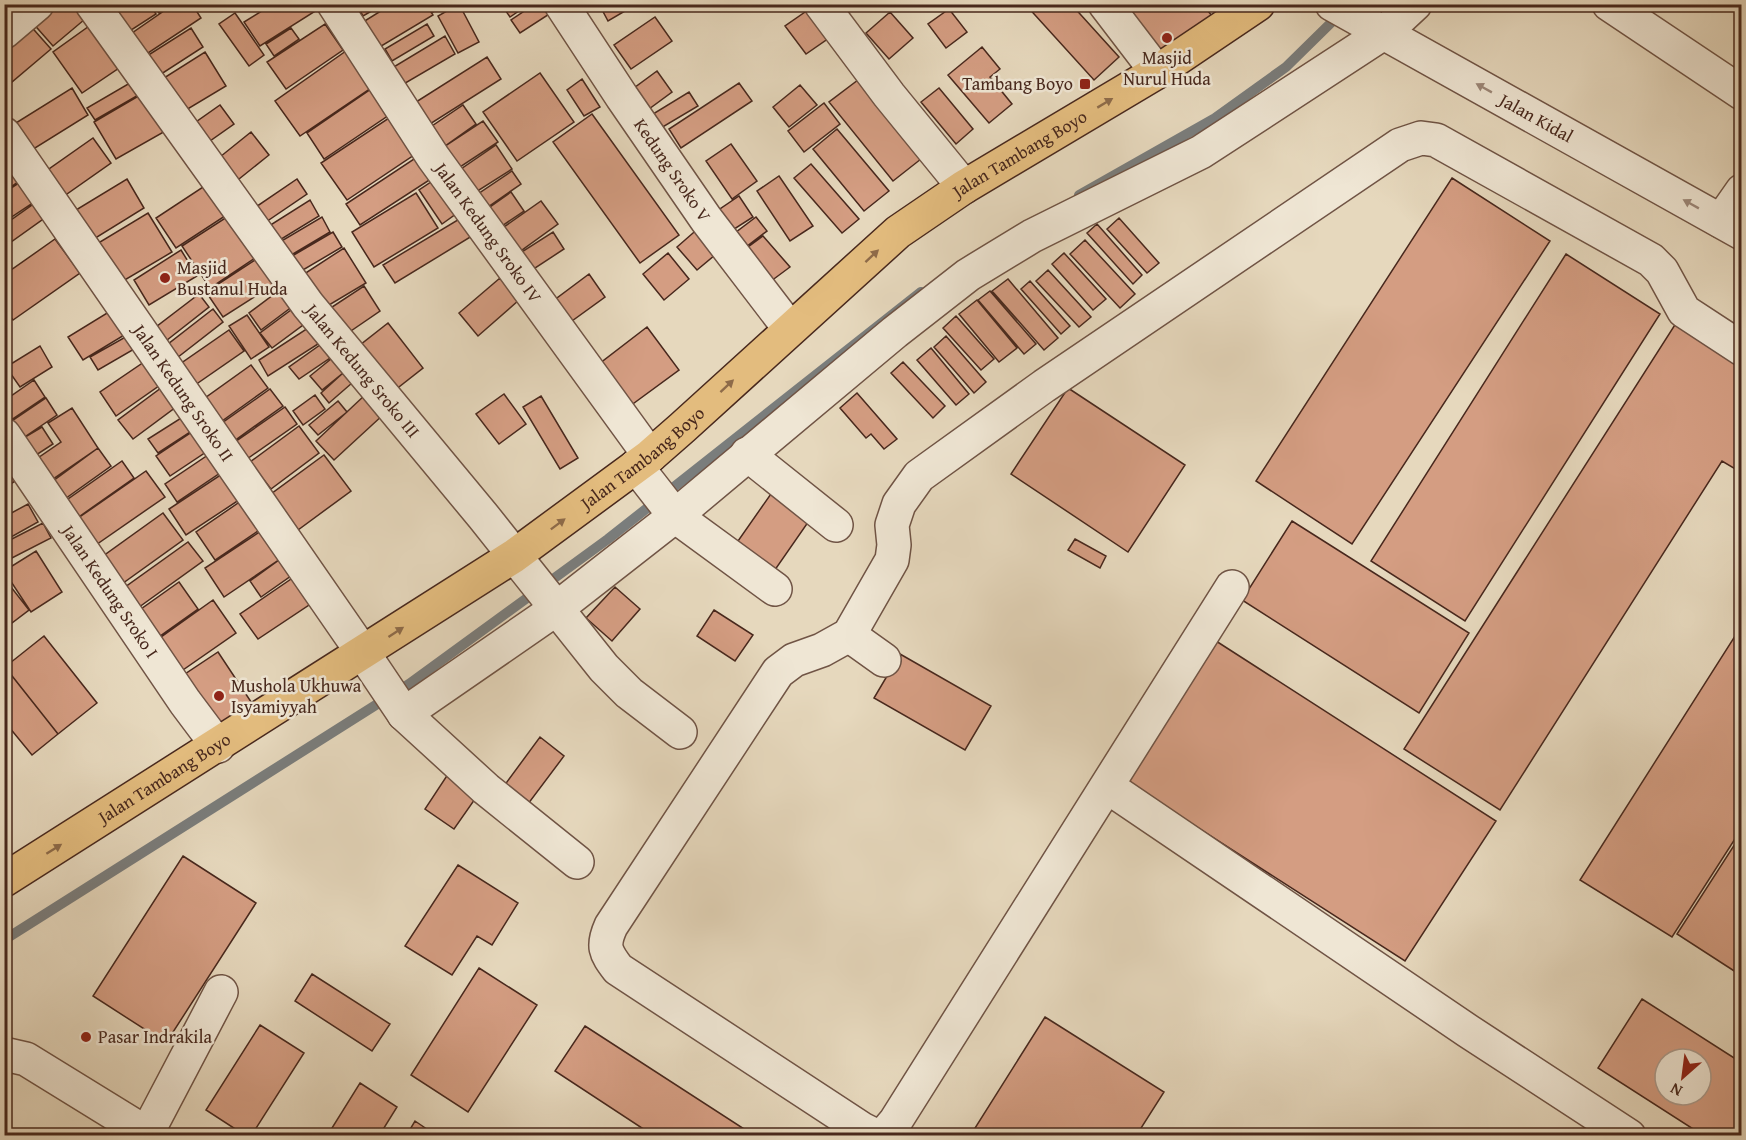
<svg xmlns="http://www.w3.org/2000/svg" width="1746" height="1140" viewBox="0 0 1746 1140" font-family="'Gentium Book Plus',serif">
	<rect width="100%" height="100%" fill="#e6d8bd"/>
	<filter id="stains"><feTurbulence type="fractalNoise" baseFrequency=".00333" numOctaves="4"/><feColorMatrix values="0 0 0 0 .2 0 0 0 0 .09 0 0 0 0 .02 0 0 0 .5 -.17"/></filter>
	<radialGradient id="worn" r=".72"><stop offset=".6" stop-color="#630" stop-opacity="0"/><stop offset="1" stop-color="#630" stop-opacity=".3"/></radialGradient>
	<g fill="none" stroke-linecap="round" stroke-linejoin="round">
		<!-- stream -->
		<path stroke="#7a7d7c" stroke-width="10" d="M1079 195 1215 118 1286 67 1341 13
			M4 940 409 684 608 539 921 292"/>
	</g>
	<!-- building -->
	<path fill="#d49d82" stroke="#48281d" stroke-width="1.5" fill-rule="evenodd" d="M51 4H83L91 14 53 46 31 21Z
		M106 4H150L156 14 122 36Z
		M153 4H172L159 13Z
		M174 4H192L201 18 136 61 122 40Z
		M273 4H314L317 10 260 46 244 22Z
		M356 4H384L363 16Z
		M392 4H426L433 15 378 48 363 22Z
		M430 4H448L433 12Z
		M459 4 479 42 458 53 438 16Z
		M463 4H477L467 11Z
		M501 4H529L510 17Z
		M535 4H550L554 11 520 33 511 20Z
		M599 4H637L608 21Z
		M842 4H855L847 11Z
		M1025 4H1071L1119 57 1094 80Z
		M1116 4H1202L1213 17 1165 59Z
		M949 9 967 32 946 48 928 24Z
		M808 10 829 38 806 54 785 26Z
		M890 12 913 38 889 59 866 33Z
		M235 13 264 55 249 66 219 24Z
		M655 17 672 41 631 69 614 45Z
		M27 22 51 49 6 87 4 86V41Z
		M92 24 122 66 82 93 53 52Z
		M325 24 343 50 286 89 267 62Z
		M427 24 434 36 392 61 385 49Z
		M191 28 203 47 152 80 139 61Z
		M291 28 299 39 274 56 266 44Z
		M445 36 455 54 402 85 392 68Z
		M982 47 1000 69 990 77 1012 104 989 123 948 75Z
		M346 51 371 88 300 136 275 101Z
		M205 52 226 86 176 116 156 83Z
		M487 57 501 79 430 124 416 102Z
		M657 71 672 92 649 109 634 88Z
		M540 73 574 122 517 161 483 112Z
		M582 79 600 107 584 116 567 90Z
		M135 80 142 93 95 120 87 108Z
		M858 80 921 159 893 181 829 102Z
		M739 83 752 101 681 148 669 129Z
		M377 85 395 111 324 159 307 133Z
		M800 85 817 105 789 127 773 107Z
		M72 88 88 115 27 153 11 126Z
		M939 88 973 129 956 144 921 102Z
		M147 91 169 129 116 159 94 122Z
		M689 92 698 106 661 128 653 114Z
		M824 103 840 124 804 152 788 131Z
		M220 105 234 124 200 148 186 129Z
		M463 105 476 124 445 146 432 126Z
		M592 114 679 235 640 263 553 142Z
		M392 116 417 153 347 200 321 163Z
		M483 121 498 142 457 169 442 148Z
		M837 129 889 191 864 211 813 149Z
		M251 132 269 155 229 187 210 165Z
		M93 138 111 163 57 201 39 176Z
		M731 144 757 181 732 199 706 161Z
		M496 145 512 169 476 192 461 169Z
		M420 155 434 177 360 225 346 204Z
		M4 164 19 181 4 192Z
		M811 164 859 219 842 233 794 178Z
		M512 171 521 184 485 209 475 196Z
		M779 176 813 226 790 241 757 191Z
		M437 178 460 211 442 224 419 190Z
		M1452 178 1550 241 1352 544 1256 481Z
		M127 179 144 208 89 242 71 213Z
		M297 179 307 194 260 226 250 211Z
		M22 181 37 200 4 222V193Z
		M206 185 225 216 176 248 156 218Z
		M511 192 524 211 496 230 483 212Z
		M416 193 438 228 374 267 352 232Z
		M739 196 753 217 728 233 714 213Z
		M310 200 319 216 270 246 261 231Z
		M541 201 558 224 511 258 494 234Z
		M35 203 46 217 4 247V225Z
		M148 213 172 252 118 284 95 245Z
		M230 215 258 256 210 288 182 246Z
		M322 217 330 232 281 261 273 246Z
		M756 217 767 231 738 253 727 239Z
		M461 218 472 236 395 283 383 265Z
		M1119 218 1159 263 1147 273 1107 229Z
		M1097 224 1142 275 1133 284 1087 233Z
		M701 226 721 250 697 270 677 247Z
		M333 232 342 247 291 277 282 262Z
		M553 232 564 249 526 274 514 257Z
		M763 236 790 267 763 287 740 253Z
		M55 239 80 273 13 320 4 308V275Z
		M1085 240 1135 294 1120 308 1070 254Z
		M344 248 366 283 319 311 298 278Z
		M181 250 197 276 149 305 134 280Z
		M668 253 689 279 664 300 643 274Z
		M1064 253 1106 299 1093 310 1052 264Z
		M1566 254 1660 314 1465 621 1371 561Z
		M261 256 279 281 223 317 206 292Z
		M1048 270 1091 317 1079 327 1036 281Z
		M589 274 605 297 565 326 549 304Z
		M500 278 519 300 478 336 459 313Z
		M1008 279 1058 338 1044 350 992 291Z
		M1030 281 1070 326 1061 334 1021 289Z
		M364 286 380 311 345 335 329 309Z
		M281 289 293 306 261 330 249 313Z
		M990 291 1036 344 1024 354 978 300Z
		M199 294 209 307 162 344 152 330Z
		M977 300 1017 348 999 362 959 314Z
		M213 309 223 322 173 361 163 348Z
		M112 310 126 334 83 360 68 337Z
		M291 310 303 325 272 348 260 333Z
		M247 315 269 347 251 359 229 326Z
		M956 316 994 359 981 370 943 328Z
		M1678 320 1742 360V473L1722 461 1500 810 1404 749Z
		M388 323 423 368 390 394 355 349Z
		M647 327 679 370 630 406 599 364Z
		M308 328 318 344 268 376 259 360Z
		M229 330 244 351 195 385 180 364Z
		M129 335 136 348 98 370 90 357Z
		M946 336 986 382 974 393 934 347Z
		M320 345 330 358 299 379 289 367Z
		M40 346 52 367 20 387 6 367Z
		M931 348 969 394 956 405 917 360Z
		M331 359 343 373 322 390 310 376Z
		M147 360 163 383 116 416 100 392Z
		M903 362 945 406 933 418 891 373Z
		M251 365 268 388 222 421 205 398Z
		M343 373 352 383 329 403 321 393Z
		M34 380 45 397 5 424 4 401Z
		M165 385 180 404 133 439 118 420Z
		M1068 388 1185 465 1128 552 1011 474Z
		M270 389 283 406 234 441 222 423Z
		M857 393 897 439 884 449 871 434 866 438 840 408Z
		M366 394 384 414 334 460 316 441Z
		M504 394 526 424 499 444 476 414Z
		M315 395 325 409 303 425 293 411Z
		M541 396 578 458 560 469 523 407Z
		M46 398 57 415 23 438 12 421Z
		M338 401 347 412 318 435 309 425Z
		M285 407 297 424 247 459 235 442Z
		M72 408 98 448 50 481 35 460 61 442 48 423Z
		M189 413 198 427 158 453 148 439Z
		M299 426 319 453 271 489 250 462Z
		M42 427 53 444 27 461 15 443Z
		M198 428 212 448 170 476 156 456Z
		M98 448 111 466 62 501 49 484Z
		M211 453 223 471 177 502 165 484Z
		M324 455 351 491 298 530 271 494Z
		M122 461 134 478 73 521 61 504Z
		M4 464 17 480 4 488Z
		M146 471 165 497 90 549 71 523Z
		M225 472 242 498 186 535 169 509Z
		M773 491 811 518 770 577 731 551Z
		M241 501 261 529 215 560 196 532Z
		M28 504 38 522 4 541V517Z
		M163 513 183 540 119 586 99 559Z
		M1292 521 1469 633 1419 713 1242 600Z
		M43 523 51 538 8 560 4 554V543Z
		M267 527 286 555 224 597 205 568Z
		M1075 539 1106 556 1100 568 1068 550Z
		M188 542 203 561 135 610 121 590Z
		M36 551 62 592 31 612 4 571Z
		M286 555 298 571 261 597 250 581Z
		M297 575 315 601 258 639 240 614Z
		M4 578 29 610 4 629Z
		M179 582 198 609 153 641 134 614Z
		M615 587 640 609 612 641 586 618Z
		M213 600 236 633 180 672 157 640Z
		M714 610 753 635 735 661 697 636Z
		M1742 625V828L1672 937 1580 880Z
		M44 636 97 703 58 734 5 667Z
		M1216 641 1496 821 1405 961 1125 781Z
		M218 652 259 714 220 740 179 678Z
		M900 654 991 706 965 750 874 698Z
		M5 667 58 734 32 755 4 721Z
		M540 737 564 756 528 804 504 786Z
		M452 768 482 789 454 829 425 809Z
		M1742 833V976L1677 934Z
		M183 856 256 903 166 1043 93 996Z
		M458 865 518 903 492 945 477 936 452 975 405 946Z
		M479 968 537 1005 468 1112 411 1075Z
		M312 974 390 1024 372 1051 295 1001Z
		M1642 999 1742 1063V1136H1704L1598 1068ZM1665 1059H1701V1095H1665Z
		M1045 1017 1164 1092 1136 1136H970Z
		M260 1025 304 1053 251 1136H246L206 1110Z
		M585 1026 755 1136H654L555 1071Z
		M360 1083 397 1107 379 1136H327Z
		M415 1121 437 1136H406Z"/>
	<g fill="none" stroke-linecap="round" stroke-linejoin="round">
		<defs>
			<g id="minor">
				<path id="s1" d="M92 4 308 305 483 516 604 668 629 693 680 732"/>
				<path id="s2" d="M334 4 433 157 650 456"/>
				<path id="s3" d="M561 4 622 97 706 219 790 329"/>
				<path d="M821 4 889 95 964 187"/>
				<path d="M1105 4 1157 72"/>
				<path id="s4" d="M1332 4 1742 233"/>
				<path d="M1609 4 1742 93"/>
				<path d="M4 32 37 4"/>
				<path id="s5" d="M4 134 363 653 404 714 486 789 577 862"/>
				<path d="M1721 221 1742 191"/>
				<path id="s6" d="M4 435 185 702 218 746"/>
				<path d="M747 454 836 525"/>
				<path d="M636 466 675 516 775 589"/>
				<path d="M1232 587 895 1122 884 1135H874L862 1129 618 969C605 952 602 946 611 926L778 672 794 660 822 650 849 635 892 560 894 545 892 525 899 504 919 476 1044 386 1400 145 1421 138 1436 140 1651 260 1662 271 1684 311 1742 349"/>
				<path d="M849 635 884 660"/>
				<path d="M404 714 556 609 675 516 895 332 968 275 1032 236 1201 152 1385 32 1415 4"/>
				<path d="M1108 787 1468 1031 1629 1136"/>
				<path d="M4 1054 26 1059 151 1136"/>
				<path d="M143 1136 147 1133 221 992"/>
			</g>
			<g id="major">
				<path id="s7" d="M4 880 514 556 650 456 682 428 898 232 964 187 1157 72 1258 4"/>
			</g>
		</defs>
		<!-- minor casing -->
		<use href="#minor" stroke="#705445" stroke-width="36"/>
		<!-- major casing -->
		<use href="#major" stroke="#48281d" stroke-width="36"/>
		<!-- minor -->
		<use href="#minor" stroke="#efe6d4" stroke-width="33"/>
		<!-- major -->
		<use href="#major" stroke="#e3bc7e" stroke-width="33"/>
	</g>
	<!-- one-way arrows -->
	<defs><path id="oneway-solid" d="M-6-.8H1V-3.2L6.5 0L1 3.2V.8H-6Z" transform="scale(1.5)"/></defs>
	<g fill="#9c8778">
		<use href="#oneway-solid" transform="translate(1484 88) rotate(-151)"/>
		<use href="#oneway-solid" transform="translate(1691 204) rotate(-151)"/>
	</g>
	<g fill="#8e6b49">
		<use href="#oneway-solid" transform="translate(1105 103) rotate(-31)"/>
		<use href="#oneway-solid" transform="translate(872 256) rotate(-43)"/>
		<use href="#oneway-solid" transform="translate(727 386) rotate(-43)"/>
		<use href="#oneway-solid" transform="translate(558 524) rotate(-37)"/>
		<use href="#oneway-solid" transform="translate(396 632) rotate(-33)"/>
		<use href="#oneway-solid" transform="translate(54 849) rotate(-32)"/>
	</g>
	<!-- markers -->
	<g fill="#8f2418" stroke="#efe6d4" stroke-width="2">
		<circle cx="1167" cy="38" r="6"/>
		<rect x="1079" y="78" width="12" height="12" rx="3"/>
		<circle cx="165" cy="278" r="6"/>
		<circle cx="219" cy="696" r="6"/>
		<circle cx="86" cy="1037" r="6"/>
	</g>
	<g text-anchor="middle" stroke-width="5" stroke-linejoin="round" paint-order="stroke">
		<!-- poi labels -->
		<g font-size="18" fill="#48281d" stroke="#efe6d4" text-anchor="start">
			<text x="1167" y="64" text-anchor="middle">Masjid<tspan x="1167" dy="21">Nurul Huda</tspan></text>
			<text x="1073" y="90" text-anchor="end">Tambang Boyo</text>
			<text x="177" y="274">Masjid<tspan x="177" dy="21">Bustanul Huda</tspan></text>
			<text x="231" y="692">Mushola Ukhuwa<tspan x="231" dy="21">Isyamiyyah</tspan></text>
			<text x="98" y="1043">Pasar Indrakila</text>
		</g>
		<!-- street labels -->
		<g font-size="18" fill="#48281d" stroke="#efe6d4">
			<text dy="6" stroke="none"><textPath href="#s4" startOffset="234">Jalan Kidal</textPath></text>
			<text dy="6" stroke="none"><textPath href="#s7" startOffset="1252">Jalan Tambang Boyo</textPath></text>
			<text dy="6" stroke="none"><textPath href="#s3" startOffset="200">Kedung Sroko V</textPath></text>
			<text dy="6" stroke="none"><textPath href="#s2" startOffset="276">Jalan Kedung Sroko IV</textPath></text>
			<text dy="6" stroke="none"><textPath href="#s1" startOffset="456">Jalan Kedung Sroko III</textPath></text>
			<text dy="6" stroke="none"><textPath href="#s5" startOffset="315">Jalan Kedung Sroko II</textPath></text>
			<text dy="6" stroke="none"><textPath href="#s7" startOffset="766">Jalan Tambang Boyo</textPath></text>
			<text dy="6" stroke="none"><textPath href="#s6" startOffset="189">Jalan Kedung Sroko I</textPath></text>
			<text dy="6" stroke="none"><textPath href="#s7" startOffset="190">Jalan Tambang Boyo</textPath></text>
		</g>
	</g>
	<!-- margin -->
	<rect width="1746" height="1140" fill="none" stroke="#e6d8bd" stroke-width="24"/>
	<rect x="6" y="6" width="1734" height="1128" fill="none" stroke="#48281d" stroke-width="3"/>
	<rect x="12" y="12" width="1722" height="1116" fill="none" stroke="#48281d" stroke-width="1.5"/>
	<!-- north arrow -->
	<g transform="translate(1683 1077) rotate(208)"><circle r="28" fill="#efe6d4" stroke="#ac9a8b" stroke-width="1.5"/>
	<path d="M0-4.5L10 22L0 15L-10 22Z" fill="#8f2418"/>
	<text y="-9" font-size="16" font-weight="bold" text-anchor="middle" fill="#48281d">N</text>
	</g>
	<rect width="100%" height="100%" filter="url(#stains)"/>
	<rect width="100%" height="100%" fill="url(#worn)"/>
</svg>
